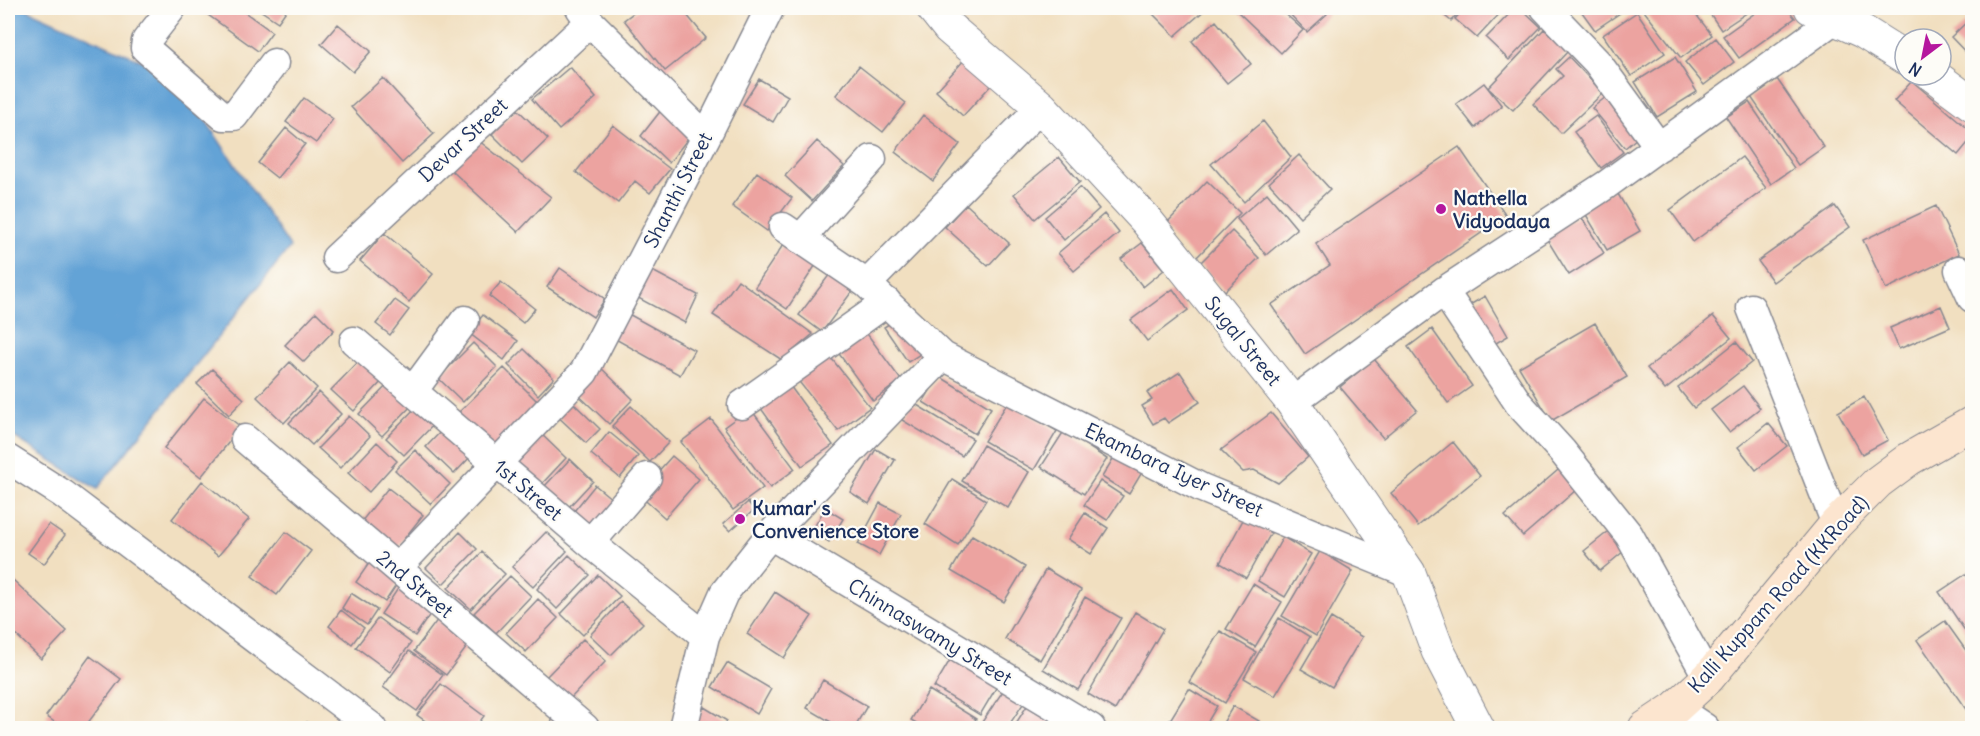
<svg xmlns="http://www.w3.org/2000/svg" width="1980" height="736" viewBox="0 0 1980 736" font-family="Delius,sans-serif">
	<rect width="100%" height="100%" fill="#fdfcf7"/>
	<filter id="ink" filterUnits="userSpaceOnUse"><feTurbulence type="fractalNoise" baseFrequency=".0167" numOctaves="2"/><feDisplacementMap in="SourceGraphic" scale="12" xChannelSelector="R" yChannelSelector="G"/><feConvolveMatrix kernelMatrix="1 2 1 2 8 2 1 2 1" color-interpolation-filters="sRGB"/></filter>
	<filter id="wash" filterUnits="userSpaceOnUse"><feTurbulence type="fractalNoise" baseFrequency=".008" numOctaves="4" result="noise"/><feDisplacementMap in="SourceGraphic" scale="24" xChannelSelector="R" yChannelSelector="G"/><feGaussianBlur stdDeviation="1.35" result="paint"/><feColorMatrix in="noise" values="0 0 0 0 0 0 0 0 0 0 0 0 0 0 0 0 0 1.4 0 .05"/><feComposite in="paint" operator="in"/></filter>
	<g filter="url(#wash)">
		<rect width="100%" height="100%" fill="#f1dfc0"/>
		<!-- water -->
		<path fill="#64a3d6" stroke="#40699a" stroke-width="1.5" d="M8 8H24L176 76 290 247 97 489 8 433Z"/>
		<g id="blocks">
			<!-- building -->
			<path fill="#eca3a0" d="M207 8H239L272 32 258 51 204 12Z
				M257 8H288L278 22Z
				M640 8H681L706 38 665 71 624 20Z
				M1147 8H1207L1175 36Z
				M1241 8H1279L1303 30 1281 53 1237 11Z
				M1284 8H1322L1327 14 1307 32Z
				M1435 8H1462L1451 21Z
				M1465 8H1505L1477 38 1455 19Z
				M1515 8H1521L1541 27 1509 60 1486 38Z
				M1579 8H1625L1626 9 1595 30Z
				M1650 8H1691L1712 35 1681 58 1644 11Z
				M1709 8H1754L1721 30 1707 9Z
				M1762 8H1787L1795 18 1739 58 1723 36Z
				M1637 12 1665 53 1631 76 1603 35Z
				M1972 17V59L1951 37Z
				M1216 21 1251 64 1227 83 1192 41Z
				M338 24 371 51 353 72 321 44Z
				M1544 29 1568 51 1513 110 1488 88Z
				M1716 38 1734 62 1704 85 1685 62Z
				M1569 57 1603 93 1561 133 1533 104 1563 76 1556 69Z
				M1675 57 1697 92 1657 117 1635 82Z
				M966 58 993 83 963 116 936 91Z
				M859 66 906 103 883 132 836 95Z
				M570 67 596 98 559 130 532 99Z
				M383 78 434 134 402 163 351 107Z
				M759 79 788 96 773 122 743 104Z
				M1777 79 1824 147 1798 165 1751 97Z
				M1912 81 1972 132V138L1958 155 1894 101Z
				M1484 83 1502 106 1475 128 1456 104Z
				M1611 93 1643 133 1625 148 1592 108Z
				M304 98 333 119 316 143 286 122Z
				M1749 102 1794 168 1771 184 1726 117Z
				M666 104 693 132 669 163 641 136Z
				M517 109 548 139 522 164 492 134Z
				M923 115 960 144 933 181 895 152Z
				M1596 116 1623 152 1601 168 1574 132Z
				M1263 121 1291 157 1244 202 1211 164Z
				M613 125 670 169 650 193 635 181 618 203 576 172Z
				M286 128 305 144 277 178 258 163Z
				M479 141 551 197 518 232 449 168Z
				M817 141 844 166 812 201 785 176Z
				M1459 147 1506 216 1305 354 1271 305 1330 265 1316 244Z
				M1299 155 1330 189 1300 217 1269 183Z
				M1059 157 1080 182 1035 219 1014 194Z
				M1742 157 1766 188 1693 242 1670 210Z
				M757 172 792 198 767 231 732 206Z
				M1207 181 1240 213 1195 259 1163 227Z
				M1080 187 1099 209 1064 240 1045 217Z
				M1615 189 1640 231 1607 250 1582 208Z
				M1267 193 1297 229 1266 255 1237 219Z
				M966 204 1009 243 988 266 945 227Z
				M1835 206 1850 227 1773 282 1758 261Z
				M1936 206 1959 254 1886 289 1863 240Z
				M1104 214 1119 233 1074 271 1058 253Z
				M1580 215 1604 253 1569 275 1545 236Z
				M1232 231 1259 258 1225 291 1199 264Z
				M384 233 433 274 409 302 360 261Z
				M787 239 819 260 787 309 755 287Z
				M1142 243 1164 270 1143 287 1121 259Z
				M641 265 698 295 685 323 627 292Z
				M560 268 605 299 593 317 547 287Z
				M833 270 856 286 822 332 799 315Z
				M738 280 813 334 782 360 713 315Z
				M501 282 535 309 523 323 489 296Z
				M1173 289 1188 310 1147 341 1131 320Z
				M1485 296 1508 336 1491 346 1468 306Z
				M395 300 409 310 390 335 376 324Z
				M1941 306 1950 327 1899 349 1890 328Z
				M623 311 694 350 680 375 610 336Z
				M316 312 334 330 304 362 285 345Z
				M483 315 518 341 504 360 469 333Z
				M1713 316 1731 338 1665 390 1647 368Z
				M897 319 928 349 908 362 884 327Z
				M1595 323 1627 377 1551 421 1519 367Z
				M1432 329 1472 386 1448 403 1408 347Z
				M865 331 901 380 873 401 837 351Z
				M1736 342 1752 362 1694 408 1678 388Z
				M473 343 497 367 463 402 438 378Z
				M524 349 554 378 538 395 508 365Z
				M828 354 870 407 838 431 796 378Z
				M362 358 384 379 354 411 331 390Z
				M1374 359 1417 410 1383 438 1340 387Z
				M290 362 317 388 284 423 257 397Z
				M595 362 633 399 609 424 571 388Z
				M504 368 540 404 492 453 455 416Z
				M212 369 244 399 229 415 197 384Z
				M1180 372 1200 402 1168 423 1164 418 1153 424 1142 406 1152 400 1147 393Z
				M939 376 991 408 975 434 923 402Z
				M785 379 833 445 802 466 755 400Z
				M392 380 415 402 382 436 359 414Z
				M1743 386 1760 408 1729 432 1711 410Z
				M319 392 341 414 312 445 289 423Z
				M566 396 600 429 586 443 552 411Z
				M1864 397 1888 440 1862 454 1838 412Z
				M204 398 241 427 201 477 164 448Z
				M421 402 439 419 404 455 386 438Z
				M912 402 973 439 962 456 902 420Z
				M1008 402 1057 431 1034 470 984 441Z
				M631 406 669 442 650 462 612 426Z
				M750 408 795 469 770 488 724 427Z
				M1271 413 1308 457 1278 483 1254 470 1243 472 1221 450Z
				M349 416 370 436 340 468 318 448Z
				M711 419 763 488 733 510 681 442Z
				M1768 423 1787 446 1756 470 1738 447Z
				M445 427 473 454 454 474 426 447Z
				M1064 431 1107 459 1084 494 1041 467Z
				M539 432 566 458 538 488 510 462Z
				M609 432 638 456 620 478 591 454Z
				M377 442 397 461 369 492 348 473Z
				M1453 442 1480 476 1418 526 1391 493Z
				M983 445 1029 472 1008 508 962 481Z
				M876 449 895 460 869 504 850 492Z
				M415 450 450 484 431 504 395 470Z
				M1117 452 1144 469 1129 494 1102 477Z
				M672 456 699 479 665 518 638 494Z
				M570 459 593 481 566 510 543 488Z
				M1565 464 1583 484 1523 536 1505 516Z
				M952 479 986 500 958 545 925 524Z
				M202 481 249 519 218 556 172 519Z
				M1100 481 1123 496 1107 520 1084 505Z
				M595 485 618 504 592 534 570 516Z
				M388 488 423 515 396 549 361 522Z
				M748 502 754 510 730 531 723 524Z
				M880 503 901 514 879 555 858 544Z
				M825 508 843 519 829 542 812 531Z
				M1085 513 1108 528 1091 554 1068 539Z
				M1244 518 1271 533 1246 578 1220 563Z
				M49 524 65 535 44 564 28 553Z
				M1614 527 1630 546 1600 571 1584 551Z
				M286 532 311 551 277 595 252 576Z
				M460 532 477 549 443 584 426 568Z
				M546 532 567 551 533 587 512 567Z
				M972 535 1025 567 1004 602 951 571Z
				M1283 537 1311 554 1285 597 1258 581Z
				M1320 551 1353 571 1316 636 1282 616Z
				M482 552 505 574 471 609 448 588Z
				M569 555 590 575 557 609 537 589Z
				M372 559 401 578 385 602 356 582Z
				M1046 569 1081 590 1040 660 1005 639Z
				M1966 574 1972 584V641L1939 592Z
				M598 575 620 596 583 635 561 614Z
				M510 576 531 596 496 633 474 613Z
				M13 580 67 631 41 659 8 627V586Z
				M401 584 435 607 415 636 381 614Z
				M1253 584 1282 602 1255 647 1226 629Z
				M775 592 812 616 784 658 747 634Z
				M351 593 377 610 367 625 342 608Z
				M1085 597 1121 618 1078 690 1043 669Z
				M538 599 558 618 526 652 506 633Z
				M621 602 643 623 611 655 590 635Z
				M341 610 364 628 352 644 329 626Z
				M1135 612 1163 629 1115 710 1088 694Z
				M378 618 411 643 390 672 356 647Z
				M1279 618 1310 637 1275 696 1244 678Z
				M1331 618 1362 637 1332 687 1301 669Z
				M438 619 470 643 446 675 414 651Z
				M1945 621 1972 659V718L1917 640Z
				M1220 631 1256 652 1225 703 1189 682Z
				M583 639 606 661 570 699 546 677Z
				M409 651 443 675 417 711 383 687Z
				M953 655 999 683 980 715 934 687Z
				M90 656 121 679 84 728H63L46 716Z
				M727 663 771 689 757 714 712 687Z
				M823 680 867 706 854 728H841L807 708Z
				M441 684 484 716 475 728H435L417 715Z
				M1007 685 1027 698 1007 728H978Z
				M1189 689 1217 706 1204 728H1165Z
				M929 690 976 719 970 728H925L911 720Z
				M1030 701 1059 718 1052 728H1013Z
				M1233 706 1259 721 1255 728H1220Z
				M704 707 727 721 722 728H691Z
				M556 716 571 728H546Z
				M307 722 317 728H303Z"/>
		</g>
	</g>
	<g filter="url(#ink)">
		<use href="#blocks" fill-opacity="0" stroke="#86878f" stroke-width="1.5"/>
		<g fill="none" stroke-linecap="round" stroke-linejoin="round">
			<defs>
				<path id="minor" d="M172 8 146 41 145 48 223 116H234L274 63
					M580 8 590 22 706 137
					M1545 8 1597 62 1659 147
					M1041 107 867 284 943 356 1202 488 1409 573
					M783 227 867 284
					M800 239 872 159
					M336 258 590 22
					M1959 270 1972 298
					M1444 291 1519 404 1562 451 1629 535 1708 678
					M1751 308 1836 524
					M354 341 590 543 705 636
					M413 391 465 320
					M1292 402 1444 291 1606 185 1835 19
					M742 405 887 302
					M245 439 585 728
					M8 459 63 494 373 728
					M770 535 1091 728
					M590 543 647 477
					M397 568 584 372 706 137 770 8
					M1675 708 1705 728
					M683 728 705 636 724 593 770 535 943 356"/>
				<path id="tertiary" d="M933 8 949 28 1041 107 1146 220 1292 402 1409 573 1438 651 1478 728
					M1811 8 1862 31 1905 58
					M1933 75 1972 104"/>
				<path id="secondary" d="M1645 728 1675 708 1708 678 1836 524 1878 482 1909 459 1972 423"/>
			</defs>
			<!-- minor casing -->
			<use href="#minor" stroke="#86878f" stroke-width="31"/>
			<!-- tertiary casing -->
			<use href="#tertiary" stroke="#86878f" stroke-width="35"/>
			<!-- secondary casing -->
			<use href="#secondary" stroke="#86878f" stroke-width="35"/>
			<!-- minor -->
			<use href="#minor" stroke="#fff" stroke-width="28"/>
			<!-- tertiary -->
			<use href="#tertiary" stroke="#fff" stroke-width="33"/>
			<!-- secondary -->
			<use href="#secondary" stroke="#fce5cf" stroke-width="33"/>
		</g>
	</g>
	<!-- markers -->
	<g fill="#b5179e" stroke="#fdfcf7" stroke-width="2">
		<circle cx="1441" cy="209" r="6"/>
		<circle cx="740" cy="519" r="6"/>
	</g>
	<g text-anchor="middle" stroke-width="4.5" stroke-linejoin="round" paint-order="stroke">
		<!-- street labels -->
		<g font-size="20" fill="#1b2f5e" stroke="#fdfcf7">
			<text transform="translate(463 140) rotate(-43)" y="7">Devar Street</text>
			<text transform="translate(678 190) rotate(-63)" y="7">Shanthi Street</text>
			<text transform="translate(1243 341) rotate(51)" y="7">Sugal Street</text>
			<text transform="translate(1174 470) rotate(25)" y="7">Ekambara Iyer Street</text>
			<text transform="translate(528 490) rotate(40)" y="7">1st Street</text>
			<text transform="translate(415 584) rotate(40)" y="7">2nd Street</text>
			<text transform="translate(1778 594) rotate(-48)" y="7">Kalli Kuppam Road (KKRoad)</text>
			<text transform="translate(930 632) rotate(31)" y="7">Chinnaswamy Street</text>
		</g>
		<!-- poi labels -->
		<g font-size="20" font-weight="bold" fill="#1b2f5e" stroke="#fdfcf7" text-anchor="start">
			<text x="1453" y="205">Nathella<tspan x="1453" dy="23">Vidyodaya</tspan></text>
			<text x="752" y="515">Kumar' s<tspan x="752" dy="23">Convenience Store</tspan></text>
		</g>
	</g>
	<!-- margin -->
	<rect width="1980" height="736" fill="none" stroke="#fdfcf7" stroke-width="30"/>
	<!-- north arrow -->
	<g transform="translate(1923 57) rotate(212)"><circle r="28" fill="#fdfcf7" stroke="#a3aaba" stroke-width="1.5"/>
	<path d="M0-4.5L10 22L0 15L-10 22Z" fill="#b5179e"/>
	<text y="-9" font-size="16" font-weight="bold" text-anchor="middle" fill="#1b2f5e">N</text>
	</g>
</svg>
